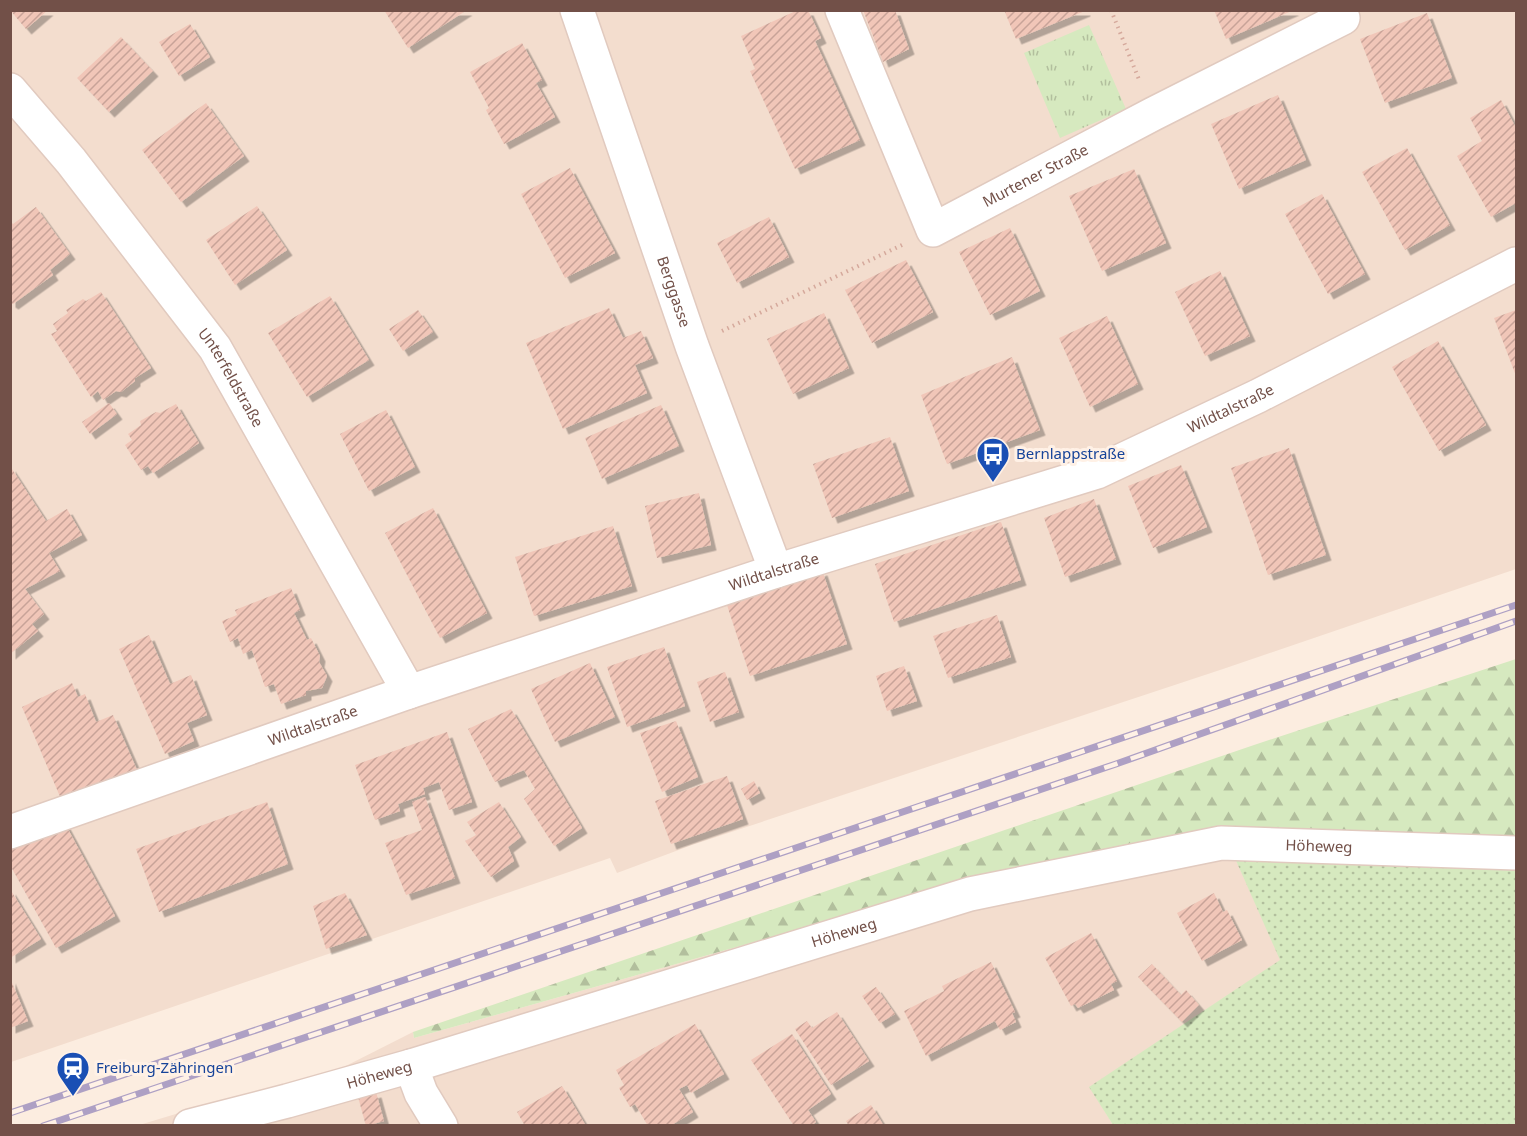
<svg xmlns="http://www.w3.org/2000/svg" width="1527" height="1136" viewBox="0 0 1527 1136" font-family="'Noto Sans',sans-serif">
	<defs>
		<pattern id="grass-dots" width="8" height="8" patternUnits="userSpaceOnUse" patternTransform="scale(1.5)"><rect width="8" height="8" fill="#d6e9bf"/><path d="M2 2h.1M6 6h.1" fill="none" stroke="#b2bf9d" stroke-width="1.8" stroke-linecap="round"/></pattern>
		<pattern id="forest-firs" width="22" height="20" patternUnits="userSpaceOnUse" patternTransform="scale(1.5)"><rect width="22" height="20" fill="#d6e9bf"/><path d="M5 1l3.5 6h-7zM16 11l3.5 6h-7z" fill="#b2bf9d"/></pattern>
		<pattern id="park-tufts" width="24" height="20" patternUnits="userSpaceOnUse" patternTransform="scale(1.5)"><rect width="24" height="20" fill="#d6e9bf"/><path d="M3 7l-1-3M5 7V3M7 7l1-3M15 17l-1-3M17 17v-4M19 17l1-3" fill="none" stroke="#b2bf9d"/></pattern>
		<pattern id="building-hatch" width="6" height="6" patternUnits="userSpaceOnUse" patternTransform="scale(1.5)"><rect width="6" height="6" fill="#f1c6b8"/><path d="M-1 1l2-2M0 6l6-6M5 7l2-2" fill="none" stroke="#c8a398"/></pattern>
		<filter id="shadow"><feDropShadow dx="5.5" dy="5.5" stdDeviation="0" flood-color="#0004"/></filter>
	</defs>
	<rect width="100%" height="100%" fill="#fcede0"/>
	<!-- residential -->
	<path fill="#f3ddce" d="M10 11H1516V569L1223 669 692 845 617 873 610 858 11 1062Z
		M1222 829 1281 960 1090 1087 1113 1125 136 1126 222 1100 324 1077 413 1032 414 1038 964 883Z"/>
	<!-- grass -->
	<path fill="url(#grass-dots)" d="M1222 829 1516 846V1125H1113L1089 1087 1280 960Z"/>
	<!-- forest -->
	<path fill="url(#forest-firs)" d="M1516 659V846L1222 829 964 883 414 1038 413 1032 1254 745Z"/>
	<!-- park -->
	<path fill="url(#park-tufts)" d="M1089 25 1126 109 1060 138 1024 53Z"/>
	<!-- building -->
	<path fill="url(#building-hatch)" filter="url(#shadow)" d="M10 10H48L26 29Z
		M384 10H467L408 48Z
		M798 10H808L821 38 815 41 860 140 795 169 750 71 755 69 741 36Z
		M863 10H895L909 49 883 62Z
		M1004 10H1085V11L1016 39Z
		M1214 10H1294L1226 39Z
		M1427 13 1452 78 1385 103 1360 39Z
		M190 24 210 57 179 76 159 42Z
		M121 37 153 71 109 112 77 78Z
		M522 43 542 80 536 83 555 117 504 144 486 110 489 108 470 72Z
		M1278 95 1306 160 1239 189 1211 124Z
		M1501 100 1516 128V203L1491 217 1457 156 1482 141 1470 118Z
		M206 103 244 156 181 202 142 150Z
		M1407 148 1450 225 1405 250 1362 172Z
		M570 168 615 253 565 278 521 194Z
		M1134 169 1166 243 1102 271 1069 196Z
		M1322 194 1365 274 1328 294 1285 214Z
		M257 206 287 250 235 285 206 240Z
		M36 207 70 254 50 270 53 275 13 304 10 302V221L13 224Z
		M769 217 789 257 737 283 717 243Z
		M1010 228 1040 291 990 315 959 252Z
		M906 260 933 312 872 343 845 290Z
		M1220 271 1250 336 1205 356 1175 292Z
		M101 292 151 368 135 378V381L121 392 116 391 103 400 98 391 91 397 51 334 57 331 53 324 68 313 66 310 83 299 86 301Z
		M330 296 369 360 307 397 268 333Z
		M609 308 623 338 641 331 653 358 635 365 647 393 563 429 526 343Z
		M418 310 433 332 403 351 389 329Z
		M1516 310V376L1494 318Z
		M824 313 849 368 793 394 767 339Z
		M1107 316 1138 384 1090 407 1059 338Z
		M1438 341 1486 425 1439 451 1392 367Z
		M1012 357 1040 430 947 464 921 395Z
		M109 403 117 414 90 434 82 422Z
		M176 404 199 443 153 473 148 466 141 470 125 445 132 440 128 434 141 425 140 421 156 412 160 413Z
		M661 405 679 446 602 479 585 438Z
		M386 410 415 467 369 491 340 434Z
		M890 437 909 491 832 518 813 464Z
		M1289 448 1326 555 1268 575 1231 468Z
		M1181 465 1207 527 1153 548 1128 486Z
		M10 466 46 521 67 509 82 535 49 553 60 571 25 589 44 614 32 624 38 631 10 654Z
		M699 493 711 545 657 558 645 506Z
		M1094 499 1116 559 1065 577 1044 518Z
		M433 508 487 613 440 638 385 533Z
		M1001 522 1021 580 894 622 875 564Z
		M613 526 632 586 534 616 515 557Z
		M822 570 847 644 750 676 726 602Z
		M291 588 300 610 294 613 307 640 311 638 320 656 319 662 327 676 322 688 306 691V695L281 704 274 684 265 687 252 650 243 654 238 638 230 642 222 621 237 615 235 610Z
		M997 615 1011 657 948 678 933 636Z
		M149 635 170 684 191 675 207 715 187 723 194 741 165 754 119 649Z
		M664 647 685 706 627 727 607 667Z
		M590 663 615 717 555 742 531 689Z
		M904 666 917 701 887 711 876 676Z
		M725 672 739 712 710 722 697 682Z
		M72 683 78 697 85 694 96 722 113 715 137 770 61 799 22 707Z
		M511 709 582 828 554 846 524 799 535 789 524 770 495 782 468 729Z
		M676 721 698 777 662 792 640 733Z
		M447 732 472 802 449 810 439 782 423 788 425 794 398 804 400 811 375 820 355 765Z
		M727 776 743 819 671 844 655 801Z
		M754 781 760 793 747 800 741 789Z
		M425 797 455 878 406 895 385 843 422 830 412 802Z
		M267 802 288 864 159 912 136 849Z
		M499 802 521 837 508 847 514 861 491 877 465 841 476 835 467 822Z
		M63 820 115 916 56 948 10 865V848Z
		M10 889 41 939 10 958Z
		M345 893 367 935 326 949 313 906Z
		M1214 893 1223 912 1227 910 1242 940 1202 961 1177 913Z
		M1091 933 1117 981 1111 984 1114 990 1078 1008 1075 1004 1071 1006 1045 958Z
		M991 962 1015 1012 1012 1013 1016 1022 1000 1030 995 1021 926 1056 904 1011 944 991 942 986Z
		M1152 964 1181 995 1186 990 1199 1005 1182 1022 1138 977Z
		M10 978 28 1021 10 1028Z
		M876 987 895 1014 880 1023 862 996Z
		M837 1012 869 1061 831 1085 795 1029 807 1021 812 1028Z
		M695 1024 724 1074 691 1093 687 1085 679 1089 693 1112 670 1126H648L635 1104 630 1107 619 1088 624 1085 616 1070Z
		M792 1034 831 1094 808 1110 816 1122 811 1126H794L751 1060Z
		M562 1086 586 1126H525L517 1112Z
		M376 1092 384 1121 366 1126 358 1097Z
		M871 1105 884 1126H849L846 1121Z"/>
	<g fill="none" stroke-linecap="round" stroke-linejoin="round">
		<defs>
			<g id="minor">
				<path id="s1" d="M577 10 692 346 776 571"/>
				<path id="s2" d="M842 10 933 230 1153 114 1343 18 1340 10"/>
				<path id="s3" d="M10 90 71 161 215 348 409 692"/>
				<path id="s4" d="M10 832 409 692 776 571 1097 472 1258 396 1516 264"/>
				<path d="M411 1066 421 1093 441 1126"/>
				<path id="s5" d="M190 1126 287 1101 411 1066 970 894 1221 843 1516 853"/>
			</g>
		</defs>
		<!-- minor casing -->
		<use href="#minor" stroke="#e1cabf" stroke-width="36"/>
		<!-- path -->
		<path stroke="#d5a99c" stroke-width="4" stroke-dasharray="1.5 4.5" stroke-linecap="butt" d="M1111 10 1140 82
			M722 331 902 245"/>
		<!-- minor -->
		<use href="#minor" stroke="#fff" stroke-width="33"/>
		<defs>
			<path id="rail" d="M10 1113 1516 605
				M43 1126 1116 764 1516 621"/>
		</defs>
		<!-- rail casing -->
		<use href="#rail" stroke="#aea0c4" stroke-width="7"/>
		<!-- rail -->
		<use href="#rail" stroke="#fff1e6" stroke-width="4.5" stroke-dasharray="14" stroke-linecap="butt"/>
	</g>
	<!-- icons -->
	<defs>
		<symbol id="bus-pin" viewBox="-11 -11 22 30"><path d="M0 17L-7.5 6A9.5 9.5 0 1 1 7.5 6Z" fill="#1a4fb4" stroke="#fff1e6"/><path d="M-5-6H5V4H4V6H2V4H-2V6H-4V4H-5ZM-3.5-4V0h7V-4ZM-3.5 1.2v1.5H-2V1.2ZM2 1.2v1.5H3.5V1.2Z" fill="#fff"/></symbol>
		<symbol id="station-pin" viewBox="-11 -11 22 30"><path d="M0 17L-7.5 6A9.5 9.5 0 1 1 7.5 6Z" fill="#1a4fb4" stroke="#fff1e6"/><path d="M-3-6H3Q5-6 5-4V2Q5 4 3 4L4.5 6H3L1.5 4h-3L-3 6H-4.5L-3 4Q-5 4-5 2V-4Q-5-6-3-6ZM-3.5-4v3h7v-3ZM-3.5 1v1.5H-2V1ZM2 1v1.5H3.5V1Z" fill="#fff"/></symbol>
	</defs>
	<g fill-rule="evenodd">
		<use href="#bus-pin" x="974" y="435" width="38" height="52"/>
		<use href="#station-pin" x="54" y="1049" width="38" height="52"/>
	</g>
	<g text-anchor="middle" stroke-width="6" stroke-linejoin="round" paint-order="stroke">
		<!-- street labels -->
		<g font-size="15" fill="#725048" stroke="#fff1e6">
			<text dy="5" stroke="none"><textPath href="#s2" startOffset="354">Murtener Straße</textPath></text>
			<text dy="5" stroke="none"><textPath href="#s1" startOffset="298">Berggasse</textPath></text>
			<text dy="5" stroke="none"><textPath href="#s3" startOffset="363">Unterfeldstraße</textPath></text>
			<text dy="5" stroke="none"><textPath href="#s4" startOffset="1293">Wildtalstraße</textPath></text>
			<text dy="5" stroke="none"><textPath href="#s4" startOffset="807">Wildtalstraße</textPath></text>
			<text dy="5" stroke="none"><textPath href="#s4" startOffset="321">Wildtalstraße</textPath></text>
			<text dy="5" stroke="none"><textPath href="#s5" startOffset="1168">Höheweg</textPath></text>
			<text dy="5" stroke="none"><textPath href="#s5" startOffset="682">Höheweg</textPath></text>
			<text dy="5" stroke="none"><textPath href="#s5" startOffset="196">Höheweg</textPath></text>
		</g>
		<!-- transit labels -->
		<g font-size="15" fill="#164399" stroke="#fff1e6" text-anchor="start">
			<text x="1016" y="459">Bernlappstraße</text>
			<text x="96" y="1073">Freiburg-Zähringen</text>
		</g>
	</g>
	<!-- border -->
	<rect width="1527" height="1136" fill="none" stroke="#725048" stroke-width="24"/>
</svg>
